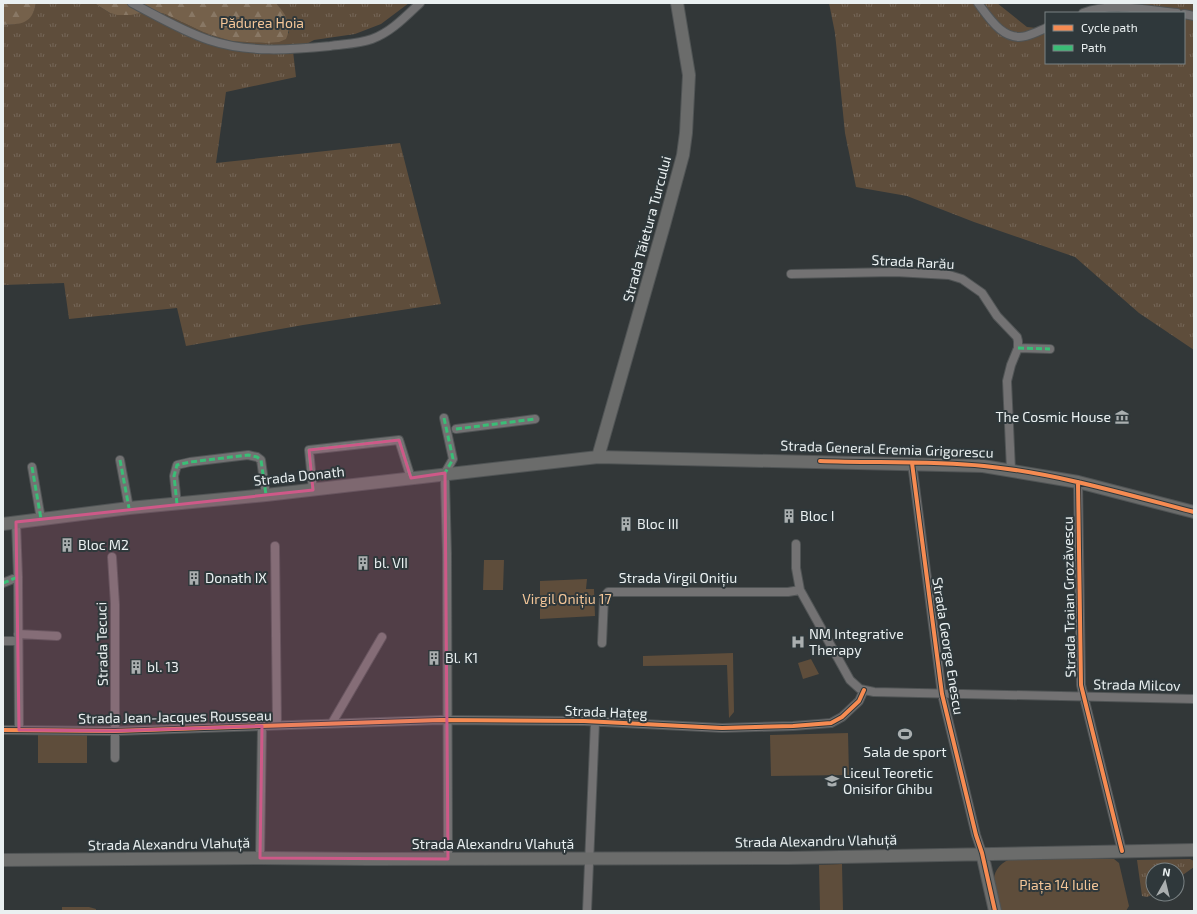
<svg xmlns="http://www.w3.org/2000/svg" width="1197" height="914" viewBox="0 0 1197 914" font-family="'Exo 2',sans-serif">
	<defs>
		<pattern id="grass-tufts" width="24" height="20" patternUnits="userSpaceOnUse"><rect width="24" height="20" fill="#5e4d3b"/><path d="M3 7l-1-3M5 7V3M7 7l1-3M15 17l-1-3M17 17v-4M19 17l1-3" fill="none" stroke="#756758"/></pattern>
		<pattern id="forest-firs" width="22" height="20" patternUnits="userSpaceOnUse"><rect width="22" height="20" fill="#75614b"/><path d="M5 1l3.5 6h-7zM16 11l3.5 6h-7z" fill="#897865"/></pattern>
	</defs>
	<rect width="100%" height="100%" fill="#323738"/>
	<!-- grass -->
	<path fill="url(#grass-tufts)" d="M36 3H94L110 13 124 15 151 11 165 14 203 32 245 41 266 43 289 33 288 20 276 3H409L381 24 355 34 314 40 293 51 296 77 226 92 216 163 400 143 441 304 303 325 186 346 177 308 69 319 64 283 3 285V25C19 25 33 21 36 3Z
		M829 3H997L1027 27 1046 29V63H1184V13H1082L1104 3H1194V350L1139 313 1075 257 974 222 907 196 856 187 845 133 835 33Z
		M1190 859 1194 861V867L1177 879V870H1153L1154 894 1147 897 1142 896 1137 860Z"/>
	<!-- forest -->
	<path fill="url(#forest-firs)" d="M3 3H36C32 24 22 24 3 25Z
		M94 3H276C286 15 293 24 286 39L279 42 266 43 231 41 203 32 165 14 151 11 131 15H117L110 13Z"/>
	<!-- park -->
	<path fill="#5e4d3b" d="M484 560H504L503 590H483Z
		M587 579 586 589H594L595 616 540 619V581Z
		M733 653 734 712 729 718 727 665 643 666V656Z
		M811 659 819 674 803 679 798 663Z
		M848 733 849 775 771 776 770 735Z
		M38 734H87V763H38Z
		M1010 859H1114L1119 863 1129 906 1126 911H999C994 890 986 870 1010 859Z
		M842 864 843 911H820L819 865Z
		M62 907H89L96 909V911H62Z"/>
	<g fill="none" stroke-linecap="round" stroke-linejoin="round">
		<defs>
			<path id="street" d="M132 3C157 16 182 31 209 40 248 53 290 50 330 46 343 44 358 44 372 39 391 32 405 17 420 3
				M978 3C989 18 1004 42 1026 36 1033 34 1039 31 1046 28
				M1083 13C1113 2 1147 10 1177 13
				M1184 14 1194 16
				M791 274 895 272 949 275 962 279 982 293 997 316 1017 337 1018 341V348L1011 365 1007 381 1011 470
				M1018 348 1050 349
				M444 418 453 459 445 473V480L447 553 448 859
				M456 429 535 419
				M120 460 129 508
				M912 463 942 694 976 835 982 853
				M32 467 41 519
				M1078 482 1081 685 1122 851
				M313 490 309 450 399 440 411 478
				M177 504 174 476 177 465 190 462 248 455 257 457 261 460 266 495
				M16 522 18 577 19 730
				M796 544V568L800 590 850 680 860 689 874 692 1194 699
				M275 546 277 725
				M112 557 115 604V758
				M3 583 18 577
				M18 634 57 636
				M3 641H18
				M602 643 604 597 608 592H788L800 590
				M332 723 382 637
				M3 730 115 731 440 720 584 721 722 728 793 726 831 723 842 717 859 701 864 690
				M260 858 262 726
				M587 911 595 722"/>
			<path id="secondary" d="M598 457 664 225 683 155 686 133 689 75 677 3
				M3 524 129 508 266 495 598 457 983 466 1078 482 1194 512
				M982 853 995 911
				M3 860 260 858 368 859 789 858 1194 850"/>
		</defs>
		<!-- street casing -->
		<use href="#street" stroke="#505455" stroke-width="10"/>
		<!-- secondary casing -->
		<use href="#secondary" stroke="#505455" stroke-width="14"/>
		<!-- street -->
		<use href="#street" stroke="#737273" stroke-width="8"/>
		<!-- secondary -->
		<use href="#secondary" stroke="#6b6c6b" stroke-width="12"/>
		<!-- quiet -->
		<path stroke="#3abd76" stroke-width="3" stroke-dasharray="6 3" stroke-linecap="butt" d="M1018 348 1050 349
			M444 418 453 459 445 473
			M456 429 535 419
			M120 460 129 508
			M32 467 41 519
			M313 490 309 450 399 440 411 478
			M177 504 174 476 177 465 190 462 248 455 257 457 261 460 266 495
			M3 583 18 577"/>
		<defs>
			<path id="cycleway" d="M820 461C874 463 930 461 984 466 1055 473 1125 494 1194 512
				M912 463 942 694 976 835 982 853 995 911
				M1078 482 1081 685 1122 851
				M3 730 115 731 440 720 584 721 722 728 793 726 831 723 842 717 859 701 864 690"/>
		</defs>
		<!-- cycleway casing -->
		<use href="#cycleway" stroke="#2f383b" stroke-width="6"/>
		<!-- cycleway -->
		<use href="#cycleway" stroke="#f68b52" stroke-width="4"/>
	</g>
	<!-- marked area -->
	<path fill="#ce5988" fill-opacity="0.2" stroke="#ce5988" stroke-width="3" stroke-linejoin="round" d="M399 440 411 478 445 473 448 859 260 858 262 726 115 731 19 730 16 522 313 490 309 450Z"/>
	<!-- icons -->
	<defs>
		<symbol id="museum-bare" viewBox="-9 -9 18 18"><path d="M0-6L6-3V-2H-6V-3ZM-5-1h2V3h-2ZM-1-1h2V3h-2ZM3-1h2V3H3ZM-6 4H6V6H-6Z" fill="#aaafb0" stroke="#2f383b" stroke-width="2.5" paint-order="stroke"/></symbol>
		<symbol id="building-bare" viewBox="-9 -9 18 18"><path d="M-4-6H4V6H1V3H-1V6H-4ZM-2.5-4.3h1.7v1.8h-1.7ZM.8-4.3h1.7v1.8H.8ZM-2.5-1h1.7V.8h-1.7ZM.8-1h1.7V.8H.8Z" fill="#aaafb0" stroke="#2f383b" stroke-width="2.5" paint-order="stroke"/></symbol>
		<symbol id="hospital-bare" viewBox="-9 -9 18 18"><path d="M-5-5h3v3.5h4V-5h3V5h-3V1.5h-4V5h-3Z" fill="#aaafb0" stroke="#2f383b" stroke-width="2.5" paint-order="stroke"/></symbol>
		<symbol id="stadium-bare" viewBox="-9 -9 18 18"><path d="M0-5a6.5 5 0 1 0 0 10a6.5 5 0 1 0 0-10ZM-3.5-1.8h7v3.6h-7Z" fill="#aaafb0" stroke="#2f383b" stroke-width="2.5" paint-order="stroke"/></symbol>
		<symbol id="school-bare" viewBox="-9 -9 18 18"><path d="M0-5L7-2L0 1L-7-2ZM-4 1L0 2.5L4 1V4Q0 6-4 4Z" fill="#aaafb0" stroke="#2f383b" stroke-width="2.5" paint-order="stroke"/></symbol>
	</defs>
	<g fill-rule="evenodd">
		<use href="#museum-bare" x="1112" y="407" width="20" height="20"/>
		<use href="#building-bare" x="779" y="506" width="20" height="20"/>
		<use href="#building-bare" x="616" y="514" width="20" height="20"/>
		<use href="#building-bare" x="57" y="535" width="20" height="20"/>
		<use href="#building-bare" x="353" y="553" width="20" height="20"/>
		<use href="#building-bare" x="184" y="568" width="20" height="20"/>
		<use href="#hospital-bare" x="788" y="632" width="20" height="20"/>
		<use href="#building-bare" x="424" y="648" width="20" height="20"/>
		<use href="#building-bare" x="126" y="657" width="20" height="20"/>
		<use href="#stadium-bare" x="895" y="724" width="20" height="20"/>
		<use href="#school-bare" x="822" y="771" width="20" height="20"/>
	</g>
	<g text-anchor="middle" stroke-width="4" stroke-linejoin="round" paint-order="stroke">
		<!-- park labels -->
		<g font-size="14" fill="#f4c698" stroke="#2f383b">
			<text x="262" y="28">Pădurea Hoia</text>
			<text x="567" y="604">Virgil Onițiu 17</text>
			<text x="1059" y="890">Piața 14 Iulie</text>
		</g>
		<!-- street labels -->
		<g font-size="14" fill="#eaf0f1" stroke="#2f383b">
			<text transform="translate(647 229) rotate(-75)" y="5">Strada Tăietura Turcului</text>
			<text transform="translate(913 262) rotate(3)" y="5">Strada Rarău</text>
			<text transform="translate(887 449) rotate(2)" y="5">Strada General Eremia Grigorescu</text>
			<text transform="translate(299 476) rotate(-6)" y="5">Strada Donath</text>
			<text x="678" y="583">Strada Virgil Onițiu</text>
			<text transform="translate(1069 597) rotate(-91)" y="5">Strada Traian Grozăvescu</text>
			<text transform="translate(102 644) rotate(-91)" y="5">Strada Tecuci</text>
			<text transform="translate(948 646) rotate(81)" y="5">Strada George Enescu</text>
			<text transform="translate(1137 685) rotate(1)" y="5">Strada Milcov</text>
			<text transform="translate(606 712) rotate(2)" y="5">Strada Hațeg</text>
			<text transform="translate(175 717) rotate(-1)" y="5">Strada Jean-Jacques Rousseau</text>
			<text transform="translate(816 841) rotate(-1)" y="5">Strada Alexandru Vlahuță</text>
			<text transform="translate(169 844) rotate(-1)" y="5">Strada Alexandru Vlahuță</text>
			<text x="493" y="849">Strada Alexandru Vlahuță</text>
		</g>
		<!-- poi labels -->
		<g font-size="14" fill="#eaf0f1" stroke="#2f383b" text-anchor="start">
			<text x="1111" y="422" text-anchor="end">The Cosmic House</text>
			<text x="800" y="521">Bloc I</text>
			<text x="637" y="529">Bloc III</text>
			<text x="78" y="550">Bloc M2</text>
			<text x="374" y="568">bl. VII</text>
			<text x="205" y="583">Donath IX</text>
			<text x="809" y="639">NM Integrative<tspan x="809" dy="16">Therapy</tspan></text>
			<text x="445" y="663">Bl. K1</text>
			<text x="147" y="672">bl. 13</text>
			<text x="905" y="757" text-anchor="middle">Sala de sport</text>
			<text x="843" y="778">Liceul Teoretic<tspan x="843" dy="16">Onisifor Ghibu</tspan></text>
		</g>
	</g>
	<!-- border -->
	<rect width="1197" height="914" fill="none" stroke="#eaf0f1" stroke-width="8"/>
	<!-- legend -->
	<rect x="1045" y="12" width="140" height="52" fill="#2f383b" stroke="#7a8284"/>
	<rect x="1053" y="25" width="20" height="6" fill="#f68b52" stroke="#7a8284"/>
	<text x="1081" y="32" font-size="12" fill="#eaf0f1">Cycle path</text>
	<rect x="1053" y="45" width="20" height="6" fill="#3abd76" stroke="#7a8284"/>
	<text x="1081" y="52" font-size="12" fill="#eaf0f1">Path</text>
	<!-- north arrow -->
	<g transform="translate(1165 882) rotate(8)"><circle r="19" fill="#2f383b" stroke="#7a8284"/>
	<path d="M0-3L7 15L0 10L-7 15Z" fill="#aaafb0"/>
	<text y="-6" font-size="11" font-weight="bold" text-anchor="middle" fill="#eaf0f1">N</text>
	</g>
</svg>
